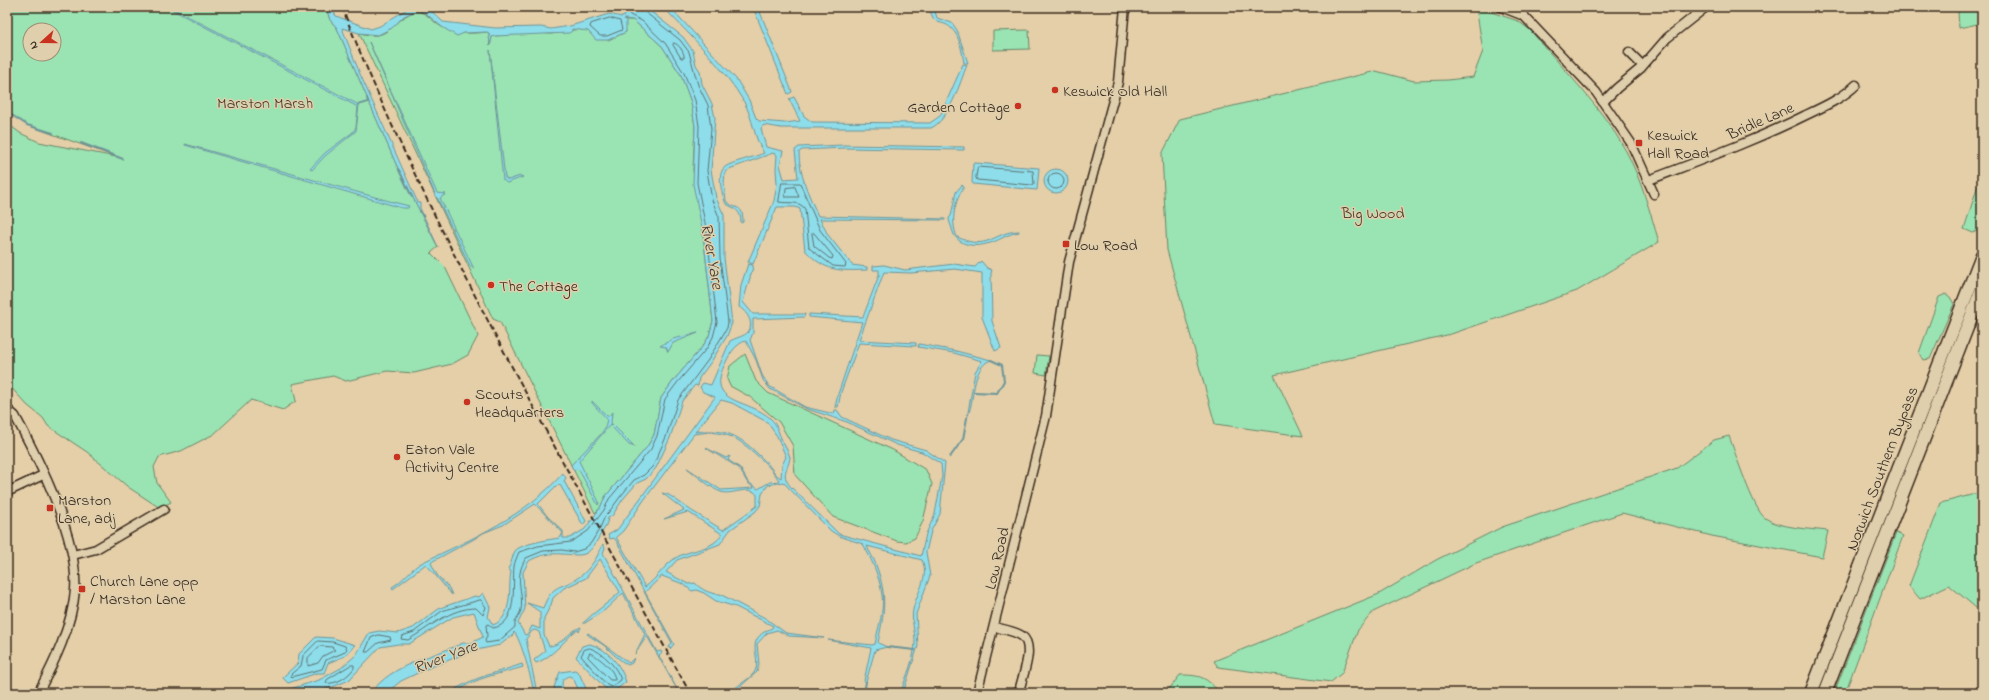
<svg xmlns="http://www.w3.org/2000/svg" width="1989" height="700" viewBox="0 0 1989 700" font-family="'Indie Flower',sans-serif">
	<rect width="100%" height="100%" fill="#e4cfa8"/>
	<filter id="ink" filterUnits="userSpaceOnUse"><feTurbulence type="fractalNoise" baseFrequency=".025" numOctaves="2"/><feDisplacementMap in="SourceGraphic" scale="8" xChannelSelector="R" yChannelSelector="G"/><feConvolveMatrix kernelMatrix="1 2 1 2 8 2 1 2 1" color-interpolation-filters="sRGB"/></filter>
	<g filter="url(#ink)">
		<!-- green -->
		<path fill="#9ae3b2" stroke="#6a8668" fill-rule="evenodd" d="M7 7H326L330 20 337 28 396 164 438 247 431 253 445 267 478 336 468 355 452 364 414 373 387 371 346 381 333 376 292 384 296 401 283 410 251 400 214 434 181 451 159 457 154 467 157 483 171 502 160 508 128 487 87 452 48 426 43 418 27 405 7 383V123L20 133 39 142 116 157 27 125 7 112ZM30 30H54V54H30Z
			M1476 7 1518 21 1530 30C1563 69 1601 106 1626 151 1641 179 1650 212 1659 242L1577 291 1451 334 1274 375 1303 436 1215 424 1167 250 1162 154 1180 119 1376 71 1414 81 1448 80 1473 77 1483 51Z
			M1967 7H1982V23L1959 28 1958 12Z
			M416 11C429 13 432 22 442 27 456 34 472 34 487 32L489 33 490 46 492 37 494 36 537 33 551 34 579 29 588 31 595 37 608 40 626 32 623 20H633L662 46 681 75 691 102 695 126 693 170 703 233 713 321 709 336 703 346 674 380 661 398 654 435 647 447 605 497 600 508 595 513 500 322 493 319 359 33C364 34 372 36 378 35 391 33 401 15 416 11Z
			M1029 30 1030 49 993 50V31Z
			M1982 172V228L1973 233 1964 229Z
			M1946 294 1950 297 1954 304 1930 359 1923 360 1919 353 1939 297Z
			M745 354 756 381 768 393 893 450 926 470 932 484 923 521 915 538 906 542 897 541 833 517 795 475 793 446 779 422 750 397 730 386 727 379 730 366Z
			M1037 355 1049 356 1046 375 1035 373Z
			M1729 436C1735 452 1753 509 1765 518 1779 528 1811 529 1828 531L1822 557 1712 536 1622 513 1476 563 1373 612 1358 630 1342 673 1331 682 1218 667 1214 661 1379 594 1436 560 1502 527 1677 468 1714 440Z
			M1982 492V613L1949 585 1920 599 1909 586 1941 503Z
			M1896 533 1903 536 1845 693H1834Z
			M1180 675C1201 675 1206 677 1220 693H1166Z"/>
		<!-- water -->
		<path fill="#8eddeb" stroke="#6d9599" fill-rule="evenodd" d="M167 7H170L359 105 356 131 325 156 312 170 310 169 325 153 353 132 356 127 358 107Z
			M326 7H331L336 16 371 29 380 26 410 7H427L443 22 495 28 541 27 551 29 570 26 609 14 622 17 625 16 624 12 612 7H645L683 37 693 51 696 65 700 71 702 84 712 104 715 118 711 170 716 198 724 215V258L732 323 727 336 711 362 699 378 698 386 695 385 682 401 670 438 656 468 646 479 637 483 623 499 612 516 608 518C607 526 602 532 598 539 587 559 581 555 562 554 550 553 539 555 529 561L523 572 525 609 518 623 525 635 528 634 532 626 540 629V612L527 603 543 608C553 582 560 590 579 577 590 570 598 556 603 544L605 548 603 553 657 652 661 651 662 653 659 656 679 693 647 636 635 654 645 634 623 593 605 610 585 623H583C595 611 609 603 620 592L600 559 586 578 564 588 553 598 551 605 544 618V635L549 646C561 646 569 631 581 627L579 632 578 630 574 632C564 642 549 659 536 663L534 660 545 651 539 632 535 630 532 631 526 639 537 693H534C532 681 521 639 514 632L513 635 500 645 472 651 426 669 401 681 386 693H371C391 664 435 656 463 643H471L483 637 474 612 453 617 409 644H398L380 647 349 680 335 686 313 693H277L319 680 341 668 356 655 369 633 379 631 398 633 413 628 440 608 475 596 479 597 483 593 490 607 488 617 493 625C514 617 508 587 511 571L508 569C512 563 512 556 515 551 520 544 551 539 560 538L563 533 535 504 503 525 483 533 474 539 433 561 431 563 437 575 449 588 452 595 426 564 393 589 392 587C403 581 411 568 423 562 472 539 527 515 563 473L566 478 564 481 586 521 583 525 560 485 556 486 538 504 548 517 563 531V538H570L585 529 600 508 605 497 647 447 654 435 661 398 674 380 703 346 709 336 713 321 703 233 693 184 695 126 691 102 681 75 662 46 633 20 624 19 626 21V32L608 40H596L588 31 572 29V31L569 33 494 36 492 37 490 46 489 33 487 32 464 33 457 36 442 27 424 12 416 11 404 16 392 28 378 35 359 33 342 28 360 74 418 203H420V208L438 247 396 164 337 28 330 20Z
			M663 7H670L737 80 749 100 756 118 759 121 785 123 800 121 789 99 794 97 804 116 812 122 930 123 940 116 963 64 967 65C960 83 949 120 931 128H781L764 125 761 128 766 147 783 151 780 165 784 179 798 178 795 150 799 147 843 145 964 147V150L844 148 802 150 799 152C799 175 809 195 818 216L945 219V220L820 219 828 235 852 265 867 267V270C839 271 825 272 805 250L800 209 795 207H777L753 264 748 262 774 201 777 184 776 169 777 155 773 153 729 169 725 172 724 183 726 201C736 211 743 203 743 222L741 223C741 211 736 209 726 204 722 195 716 174 725 167 731 162 756 157 764 153 754 139 753 118 744 102 725 69 690 35 663 7Z
			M753 7H758L791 89 792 92 788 94Z
			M934 8 937 18 952 23 957 30 968 63H964C962 52 960 36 951 28 942 19 934 28 930 9Z
			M369 42 437 193 446 194 440 198 474 269 470 266 438 199 435 196V194Z
			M490 50 505 178 508 180 520 176 523 177 507 183 503 180Z
			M185 144 389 201 409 206 408 208H402L185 145Z
			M975 163 1039 168 1037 190 973 184 972 182 973 164Z
			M1044 181a12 12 0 1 1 24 0a12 12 0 1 1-24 0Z
			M962 185 964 187C955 200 950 221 957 237 989 252 992 232 1019 231V232C1006 234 998 242 986 244 972 248 955 244 952 229 951 225 949 222 949 218L951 216 956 192Z
			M981 261 987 268 992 270 991 273 992 321 1001 348 995 351 982 317V273L955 269 911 273 884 272 859 340 916 343V346L859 343 841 392 838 407H835L838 394 862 322 809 317V314L863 317 879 275V270H873V266L884 265 905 270 954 264 975 267Z
			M748 264 753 265 752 271 743 302 753 314H805L804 317 753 319V333L750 340 762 375 769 386 805 407 834 414 835 410H837L842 417 891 440 926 450 945 463 940 514 931 531 926 552 930 576 916 614 918 646 903 693 901 692C906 676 915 658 915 641 915 631 911 621 913 610 916 593 930 578 922 560L867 546C869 552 874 558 876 565 888 597 884 612 878 643L887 647 875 650 866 682 864 681 871 648 828 640 872 645 875 644C877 632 881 621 882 610 885 588 873 562 863 544L839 536 831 531 783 482 768 485 762 494 760 506 755 512 730 530 720 544 677 560 666 572 688 584 695 583C702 590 710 594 720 594L765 618 786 633 824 638 789 636 777 630 767 633 757 644 759 664 757 672 735 691 734 689C740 684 749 679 754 673 764 657 741 641 772 628L773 626 736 607 716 601 704 593 696 590 692 591 683 584 662 576 645 592 674 644 670 649 669 647 672 643 617 542 614 538 610 539 608 535 617 530 715 397 703 392 700 387 703 383 711 385 730 341C735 338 745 336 748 332 755 323 746 311 739 307L741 285ZM746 341 756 360 763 380 770 389 807 409 847 422 897 445 922 452 941 464 942 476 935 514 926 534 921 556 839 534 790 486C780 473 789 469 790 457 788 450 783 444 781 438 778 431 777 425 771 419 749 398 703 405 726 362 730 353 737 343 746 341ZM721 400 732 403 767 422 777 436 786 457 782 465 781 478C775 475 771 467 766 462 743 439 730 427 695 432ZM710 432C718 433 725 434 732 437 744 442 774 469 779 481L770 482 758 489 748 482 740 468 728 460 730 456 726 458 706 448 739 468 747 482 754 488 721 490 687 468C694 473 713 490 721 492 731 496 750 484 757 495V506L723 530 692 511 669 495 662 493 684 510 664 519 688 512 722 534C714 549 694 549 679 556 666 562 657 579 645 587L616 537 623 531 644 500 694 434Z
			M698 333 673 343 668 352 666 347 660 346 673 339Z
			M919 344 956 351 991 360C971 367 975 402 967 418L975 372 982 361 954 353 918 347Z
			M592 401 607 416H609L612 412 611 423 635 447 629 445 610 425 579 461 599 502 598 505 579 470 576 469 574 471 571 465 601 434 605 428 607 419 592 403Z
			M588 633 629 663 634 658 632 663 628 665C619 660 613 654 606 647 600 642 593 639 587 634Z
			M316 637 333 638 355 645 345 656 328 663 324 673H317L288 683 283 678 284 676 298 663 299 654Z
			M590 644C608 649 621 665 626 682L617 689 611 691 605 688 576 657 582 646Z
			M522 664 523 667C501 674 474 677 456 693H450C472 677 497 673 522 664Z
			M575 670 579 673 588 693H580L573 678 569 676C559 679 562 686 565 693H556L554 687 560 672Z"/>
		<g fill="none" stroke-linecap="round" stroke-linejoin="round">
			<!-- shore -->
			<path stroke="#5c7270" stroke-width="1" d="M623 7 627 9 630 15 642 21 665 43 684 73 695 100 699 126 697 183 707 233 717 322 713 337 707 348 677 383 665 399 657 436 651 449 609 499 604 510 588 531 571 542 538 546 519 552C517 557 514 563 514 567 512 584 519 624 493 628L488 624 486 625 487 636 485 641 486 643 499 641 515 627C514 619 519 617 521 610 524 590 513 579 526 558L543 551 562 550 574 552 584 549 591 543 600 528 605 516 609 512 620 497 634 480 644 475 653 466 666 437 678 400 708 360 727 328 728 322 720 258 719 217 712 200 707 171 711 129 708 105 698 85 689 52 680 40 645 12 643 7
				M610 18 620 21 622 30 607 36H600L590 27 591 24Z
				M674 43C679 44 685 53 684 58H681L673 45Z
				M978 167 1033 171 1034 184 1032 185 977 180 976 178Z
				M1048 181a8 8 0 1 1 16 0a8 8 0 1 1-16 0Z
				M782 183H800L820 230 846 264 845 267 833 266 809 248 805 209C799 200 788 204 779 202Z
				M795 187 799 197H785L786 188Z
				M814 233 833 256 832 259 829 258 814 246 812 234Z
				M481 600 486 607 483 615 476 608C450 608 429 628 408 640L401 639 402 636 414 632 442 611Z
				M379 635 390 637 391 640 378 643 368 652H365L371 638Z
				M318 641 333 642 345 646 347 649 343 653 326 660 322 669 291 677V674L301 666 303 656Z
				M320 646 332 647 335 650 323 656 318 663 308 666V658Z
				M590 648C603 652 617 667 621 680L611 687 607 685 581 656 584 650Z
				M590 653C599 657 615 670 615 680H610L588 657Z
				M351 665H354V668C349 676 336 685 326 683L327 680Z"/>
			<!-- stream -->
			<path stroke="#6d9599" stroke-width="2" d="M358 105 368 102 367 98
				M7 112 27 125 53 133
				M81 143 123 159
				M399 170 412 197
				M420 211 423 217
				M974 392 997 393 1004 381 1002 365 991 360
				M950 457 963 439 967 418
				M887 647 915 650
				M864 693 866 682"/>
			<defs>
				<path id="minor" d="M1501 7 1524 16 1596 92 1631 143 1654 194
					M1629 52 1642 65
					M1603 102 1617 88 1641 68 1667 38 1706 7
					M1649 180C1701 160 1754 141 1804 116 1823 107 1841 99 1856 85
					M7 409 15 416C39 460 79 540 75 590 72 626 55 661 38 693
					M7 492 43 475
					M73 555 96 549 164 509
					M994 627C1002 629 1015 631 1022 636 1035 646 1023 674 1020 688
					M977 693 1046 416 1069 262 1118 82 1125 7"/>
				<path id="highway" d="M1811 693 1982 255
					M1825 693 1982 289"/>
			</defs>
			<!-- minor casing -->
			<use href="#minor" stroke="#3b2a1e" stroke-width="11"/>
			<!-- highway casing -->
			<use href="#highway" stroke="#3b2a1e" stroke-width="15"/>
			<!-- minor -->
			<use href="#minor" stroke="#e0cfac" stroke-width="8"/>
			<!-- highway -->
			<use href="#highway" stroke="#e0cfac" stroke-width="12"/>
			<!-- rail -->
			<path stroke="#3b2a1e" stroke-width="2" stroke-dasharray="6 3" stroke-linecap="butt" d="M342 7C378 100 421 189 466 278 537 418 614 555 690 693"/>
		</g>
	</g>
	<!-- markers -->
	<g fill="#c8321e" stroke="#e0cfac" stroke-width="1.5">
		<circle cx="1055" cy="90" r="4"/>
		<circle cx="1018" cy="106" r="4"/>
		<rect x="1635" y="139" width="8" height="8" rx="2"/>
		<rect x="1062" y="240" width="8" height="8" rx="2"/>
		<circle cx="491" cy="285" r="4"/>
		<circle cx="467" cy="402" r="4"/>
		<circle cx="397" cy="457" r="4"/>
		<rect x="46" y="504" width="8" height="8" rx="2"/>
		<rect x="78" y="585" width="8" height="8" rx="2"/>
	</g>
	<g text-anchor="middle" stroke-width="3" stroke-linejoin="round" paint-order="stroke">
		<!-- poi labels -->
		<g font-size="16" fill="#3b2a1e" stroke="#e0cfac" text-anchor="start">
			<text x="1063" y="96">Keswick Old Hall</text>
			<text x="1010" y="112" text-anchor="end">Garden Cottage</text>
			<text x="1647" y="140">Keswick<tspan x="1647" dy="18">Hall Road</tspan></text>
			<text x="1074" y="250">Low Road</text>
			<text x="499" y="291">The Cottage</text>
			<text x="475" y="399">Scouts<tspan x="475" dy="18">Headquarters</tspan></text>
			<text x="405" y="454">Eaton Vale<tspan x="405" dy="18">Activity Centre</tspan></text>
			<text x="58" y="505">Marston<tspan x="58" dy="18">Lane, adj</tspan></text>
			<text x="90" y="586">Church Lane opp<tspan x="90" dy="18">/ Marston Lane</tspan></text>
		</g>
		<!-- park labels -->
		<g font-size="16" fill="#443c2d" stroke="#e0cfac">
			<text x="265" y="108">Marston Marsh</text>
			<text x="1373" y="218">Big Wood</text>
		</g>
		<!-- street labels -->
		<g font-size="16" fill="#3b2a1e" stroke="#e0cfac">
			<text transform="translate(1760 120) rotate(-24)" y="6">Bridle Lane</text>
			<text transform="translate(1881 468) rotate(-69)" y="6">Norwich Southern Bypass</text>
			<text transform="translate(996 558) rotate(-77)" y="6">Low Road</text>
		</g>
		<!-- water labels -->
		<g font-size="17" font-style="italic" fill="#433c32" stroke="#e0cfac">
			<text transform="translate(713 256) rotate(80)" y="6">River Yare</text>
			<text transform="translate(445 656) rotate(-21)" y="6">River Yare</text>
		</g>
	</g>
	<!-- margin -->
	<rect width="1989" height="700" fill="none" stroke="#e0cfac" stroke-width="24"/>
	<rect x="12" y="12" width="1965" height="676" fill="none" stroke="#3b2a1e" stroke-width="1.5" filter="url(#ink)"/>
	<!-- north arrow -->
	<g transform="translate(42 42) rotate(249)"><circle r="19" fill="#e0cfac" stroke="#9e8d73"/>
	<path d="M0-3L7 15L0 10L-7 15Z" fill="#c8321e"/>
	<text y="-6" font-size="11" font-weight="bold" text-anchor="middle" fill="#3b2a1e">N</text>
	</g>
</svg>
